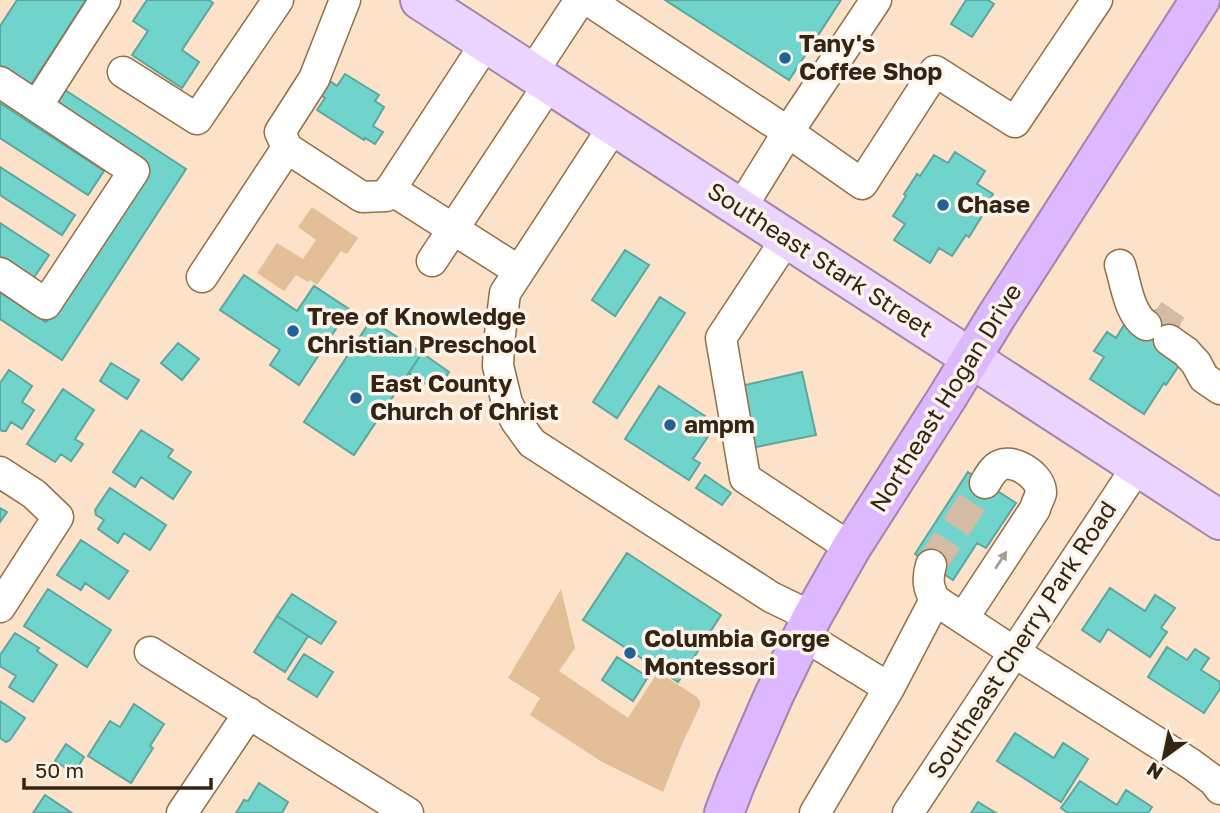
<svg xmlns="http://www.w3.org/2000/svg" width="1220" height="813" viewBox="0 0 1220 813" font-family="'Golos Text',sans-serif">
	<rect width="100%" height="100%" fill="#fce2c8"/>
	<!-- green -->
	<path fill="#e4be96" d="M312 207 358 238 347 254 341 251 317 285 310 280 308 282 296 275 284 291 257 273 277 243 303 259 316 240 298 227Z
		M561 589 575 648 559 671 628 718 658 672 697 697 700 701V706L682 744 663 792 602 762 530 715 540 698 508 678Z"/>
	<!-- building -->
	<path fill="#71d4cc" stroke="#5ca69f" stroke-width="2" d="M17 0H86L29 88 0 69V26Z
		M147 0H209L213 3 182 50 199 62 182 88 132 55 148 31 133 21Z
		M665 0H841L789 80Z
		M966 0H988L994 4 972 37 951 24Z
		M345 74 379 95 375 101 384 107 373 126 383 132 375 144 365 138 364 140 317 110 325 98 315 91 324 77 337 86Z
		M62 88 186 169 62 360 0 319V292L46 322 148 165 52 103Z
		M0 103 104 171 88 195 0 138Z
		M955 152 985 171 977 184 993 194 979 215 982 216 969 237 966 235 952 256 939 248 930 263 894 240 905 224 893 216 906 196 904 194 917 174 920 176 934 155 948 163Z
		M0 167 75 215 62 235 0 195Z
		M0 223 49 255 33 279 0 258Z
		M625 250 649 265 615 316 592 300Z
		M244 275 297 311 314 286 349 309 299 385 270 365 280 350 220 310Z
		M660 297 685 313 617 418 593 402Z
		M1156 310 1179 325 1164 349 1182 361 1166 385 1164 383 1144 414 1090 379 1104 357 1094 351 1107 332 1116 338 1124 325 1140 335Z
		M371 320 422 353 354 455 304 422Z
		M178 343 199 359 182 380 161 363Z
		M422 353 449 372 437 391 409 373Z
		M111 363 139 380 127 399 100 381Z
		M9 370 32 386 22 402 34 410 22 429 11 422 6 431H2L0 430V383Z
		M802 372 816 435 751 448 737 387Z
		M659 386 705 416 709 435 693 459 700 463 689 480 625 439Z
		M63 389 94 410 75 439 83 444 71 461 61 454 55 462 27 444Z
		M141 430 173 450 168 457 191 472 173 499 141 477 135 487 113 472Z
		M968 472 1016 503 986 548 977 543 953 580 915 554Z
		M705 475 731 493 722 505 696 488Z
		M110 488 166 525 150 550 124 533 118 543 98 529 104 520 96 515 95 510Z
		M0 508 7 512 0 522Z
		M81 540 128 571 109 599 85 583 81 590 57 575Z
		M627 553 721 615 678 682 583 620Z
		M1110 588 1145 611 1155 595 1175 608 1161 628 1167 632 1150 657 1108 629 1100 642 1082 630Z
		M48 589 111 630 87 667 24 626Z
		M292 594 336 622 321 644 277 616Z
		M277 616 308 636 285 672 254 652Z
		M15 633 39 648 37 651 57 665 33 702 9 687 16 676 0 666V655Z
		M1167 647 1187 660 1195 649 1209 658 1201 670 1220 682V689L1204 713 1148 677Z
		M304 654 333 672 317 697 288 679Z
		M617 657 648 677 633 701 602 680Z
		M0 701 25 718 10 740 6 742 0 738Z
		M134 704 164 724 150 746 153 748 131 783 88 756 110 721 120 727Z
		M1015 733 1054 758 1063 743 1088 759 1061 802 997 761Z
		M66 744 84 757 74 773 55 761Z
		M1080 781 1117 805 1126 790 1152 807 1148 813H1068L1061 808Z
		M259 783 288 802 282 813H236L244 800 248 801Z
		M45 795 72 813H33Z
		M978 802 996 813H971Z"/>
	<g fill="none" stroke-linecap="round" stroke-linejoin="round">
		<!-- minor-tunnel -->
		<path stroke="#d4bca4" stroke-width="30" stroke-dasharray="30 15" stroke-linecap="butt" d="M1153 314 1176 330
			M931 565 985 483"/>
		<defs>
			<path id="minor" d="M345 0 314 79 280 132 287 148 362 197 386 196 486 43
				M588 0 788 132 862 184 935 71 1015 122 1097 0
				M123 72 197 119 278 0
				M532 73 580 0
				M0 82 134 171 46 304 0 273
				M37 106 105 0
				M614 126 505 293 499 343 498 366 507 403 516 421 532 443 771 597 812 617
				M390 189 519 271
				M741 208 788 132 876 0
				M787 238 721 338 745 478 851 548
				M432 261 549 84
				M1120 265C1126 284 1129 314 1146 325
				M202 277 287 148
				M1169 340 1186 352 1196 363 1204 378 1220 389
				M0 472 34 494 58 517 0 607
				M931 565C927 579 928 588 935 600
				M964 617 1035 509C1036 504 1040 497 1041 493 1041 477 1019 462 1004 464 994 466 990 475 985 483
				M803 635 889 688 815 813
				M150 652 408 813
				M889 688 935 600 1014 652 1191 764 1214 781 1220 789
				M182 813 249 713
				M908 813 1137 467"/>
			<path id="major" d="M420 0 1220 520"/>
			<path id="highway" d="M724 813 736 782 774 695 812 617 851 548 948 396 996 317 1200 0"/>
		</defs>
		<!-- minor casing -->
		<use href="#minor" stroke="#946e45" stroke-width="33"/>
		<!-- major casing -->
		<use href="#major" stroke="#a285ac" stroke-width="42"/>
		<!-- highway casing -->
		<use href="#highway" stroke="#a285ac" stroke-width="42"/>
		<!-- minor -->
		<use href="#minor" stroke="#fff" stroke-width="30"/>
		<!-- major -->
		<use href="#major" stroke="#ebd4fe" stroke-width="38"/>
		<!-- highway -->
		<use href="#highway" stroke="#ddb8fe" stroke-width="38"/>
	</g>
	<!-- one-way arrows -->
	<defs><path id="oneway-solid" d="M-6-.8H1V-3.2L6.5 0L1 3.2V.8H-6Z" transform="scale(1.75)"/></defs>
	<use fill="#a49d95" href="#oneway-solid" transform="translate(1001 560) rotate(-57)"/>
	<!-- markers -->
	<g fill="#226197" stroke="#fcf3ea" stroke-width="2.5">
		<circle cx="785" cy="58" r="7"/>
		<circle cx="943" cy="205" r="7"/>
		<circle cx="293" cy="331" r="7"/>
		<circle cx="356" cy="398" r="7"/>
		<circle cx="670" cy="425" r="7"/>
		<circle cx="630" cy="653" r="7"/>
	</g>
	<g text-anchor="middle" stroke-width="7" stroke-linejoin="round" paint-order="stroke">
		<!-- poi labels -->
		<g font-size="24" font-weight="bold" fill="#342513" stroke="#fcf3ea" text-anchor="start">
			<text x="799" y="52">Tany's<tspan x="799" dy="28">Coffee Shop</tspan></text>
			<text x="957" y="213">Chase</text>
			<text x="307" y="325">Tree of Knowledge<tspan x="307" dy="28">Christian Preschool</tspan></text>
			<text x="370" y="392">East County<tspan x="370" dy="28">Church of Christ</tspan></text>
			<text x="684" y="433">ampm</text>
			<text x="644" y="647">Columbia Gorge<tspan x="644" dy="28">Montessori</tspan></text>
		</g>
		<!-- street labels -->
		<g font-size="24" fill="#342513" stroke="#fcf3ea">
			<text transform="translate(820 260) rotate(33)" y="8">Southeast Stark Street</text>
			<text transform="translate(946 398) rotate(-58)" y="8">Northeast Hogan Drive</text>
			<text transform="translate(1022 640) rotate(-57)" y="8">Southeast Cherry Park Road</text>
		</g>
	</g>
	<!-- north arrow -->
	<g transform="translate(1164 757) rotate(213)" stroke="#fcf3ea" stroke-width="5" paint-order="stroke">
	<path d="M0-5L12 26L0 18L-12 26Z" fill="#342513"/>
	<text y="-10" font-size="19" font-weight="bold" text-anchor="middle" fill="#342513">N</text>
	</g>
	<!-- scale -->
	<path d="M24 778v10h187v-10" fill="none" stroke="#342513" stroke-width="3.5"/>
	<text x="35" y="778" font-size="21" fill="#342513" stroke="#fcf3ea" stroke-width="5" paint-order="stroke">50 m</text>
</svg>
